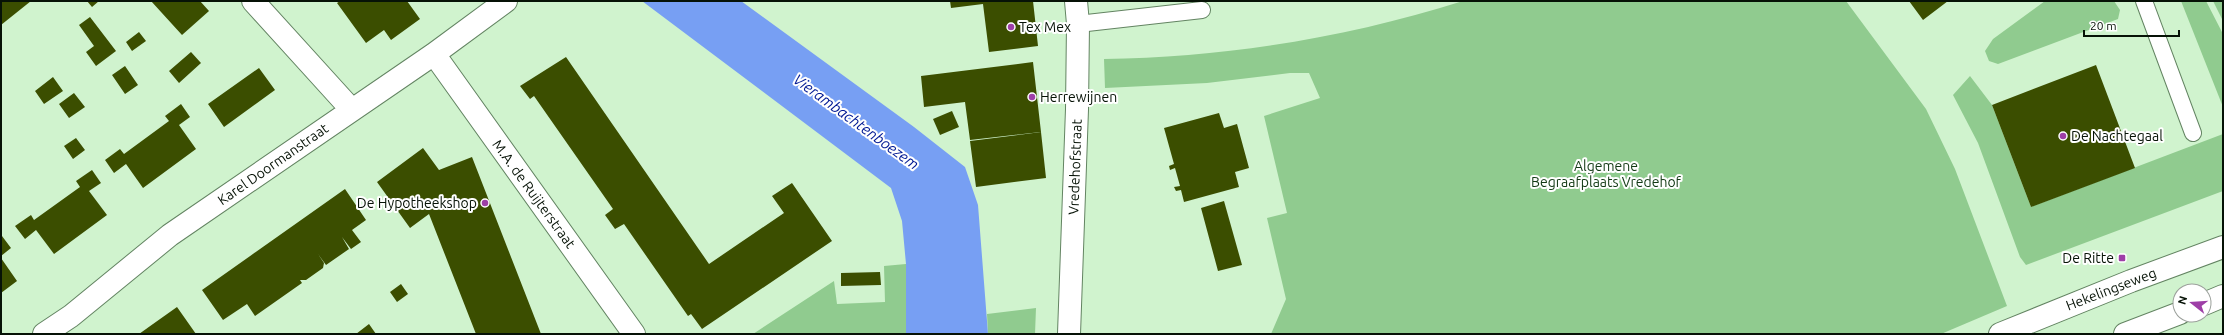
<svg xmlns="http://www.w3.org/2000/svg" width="2224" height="335" viewBox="0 0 2224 335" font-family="Ubuntu,sans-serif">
	<rect width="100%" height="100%" fill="#d0f3ce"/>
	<!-- green -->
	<path fill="#90cb8f" d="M1463 1H1846L1926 109 1955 169 2007 306 1941 334H1271L1286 299 1267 218 1287 213 1264 116 1320 98 1309 73H1290L1207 83 1105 88 1104 59C1226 57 1346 38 1463 1Z
		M2045 1H2114L2120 10 2118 19 1998 64 1989 61 1985 51 1993 39Z
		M2181 1H2206L2223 34V107Z
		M2213 1H2223V21Z
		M1970 76 1992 105 2031 207 2223 134V191L2026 265 2020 257 1978 143 1953 95Z
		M906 264V334H753L834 281 837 304 885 302 884 266Z
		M1036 308 1035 334H988L987 314Z"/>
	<!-- water -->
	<path fill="#779ff3" d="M642 1H741L914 127 965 167 978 205 988 334H906V264L902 221 891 188Z"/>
	<!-- building -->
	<path fill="#3b4e00" d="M1 1H31L1 25Z
		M87 1H99L92 7Z
		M151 1H200L209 11 182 35Z
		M340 1H407L420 19 391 40 384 30 366 43 337 3Z
		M950 1H1033L1038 46 989 52 983 4 951 8Z
		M1909 1H1948L1923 20Z
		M90 17 116 51 96 66 86 52 94 46 79 25Z
		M139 32 146 41 132 51 126 42Z
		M191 52 201 63 179 83 169 71Z
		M566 57 709 264 784 213 772 196 792 183 832 241 702 329 691 314 688 316 624 224 615 229 605 215 613 209 534 96 530 99 520 86Z
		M1033 62 1041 132 970 140 965 102 924 107 921 76Z
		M2096 65 2135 168 2031 207 1992 105Z
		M125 66 138 85 125 94 112 75Z
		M259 68 275 90 224 127 208 104Z
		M53 77 63 91 44 104 35 91Z
		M74 93 85 107 69 118 59 104Z
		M181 104 190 117 179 125 196 149 143 188 126 164 114 173 105 160 120 149 124 154 169 121 165 116Z
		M952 111 959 127 940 135 933 119Z
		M1219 113 1224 128 1237 124 1249 168 1235 172 1239 187 1184 202 1181 190 1176 191 1174 187 1180 186 1175 168 1170 170 1169 166 1174 164 1164 128Z
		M1041 132 1046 178 976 187 970 141Z
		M76 138 85 150 73 159 64 146Z
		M423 148 439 170 472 157 541 334H476L429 214 410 228 377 182Z
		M92 170 101 183 89 191 107 215 54 254 36 230 25 239 15 226 31 215 34 220 80 187 76 181Z
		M345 189 366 220 352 230 361 242 351 249 342 237 349 249 326 265 318 254 324 263 323 268 306 280H300L294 271 302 283 255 316 247 304 223 320 202 290Z
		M1224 201 1242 265 1218 271 1201 208Z
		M2 236 11 248 1 256V237Z
		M1 258 17 281 1 293Z
		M880 272 881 285 841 286V273Z
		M401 284 408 294 397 302 390 292Z
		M177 307 196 334H139L153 324Z
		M369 324 376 334H356Z"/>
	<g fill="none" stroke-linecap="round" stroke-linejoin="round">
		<defs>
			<path id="lane" d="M2144 1 2193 133
				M1078 24 1202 10"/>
			<path id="street" d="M253 1 351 109
				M434 54 634 334
				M44 334 71 316 170 235 434 54 506 1
				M1069 334 1077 109 1078 24 1076 1"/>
			<path id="secondary" d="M2204 304 2223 296
				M2000 334 2131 281 2223 247
				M2125 334 2180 313"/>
		</defs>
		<!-- lane casing -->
		<use href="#lane" stroke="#638462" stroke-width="18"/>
		<!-- street casing -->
		<use href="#street" stroke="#638462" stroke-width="24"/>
		<!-- secondary casing -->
		<use href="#secondary" stroke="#638462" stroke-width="24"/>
		<!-- lane -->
		<use href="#lane" stroke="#fff" stroke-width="16"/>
		<!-- street -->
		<use href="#street" stroke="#fff" stroke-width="22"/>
		<!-- secondary -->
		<use href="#secondary" stroke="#fff" stroke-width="22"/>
	</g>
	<!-- markers -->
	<g fill="#9e3fa7" stroke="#fff" stroke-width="1.5">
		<circle cx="1011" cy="27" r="4"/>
		<circle cx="1032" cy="97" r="4"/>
		<circle cx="2063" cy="136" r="4"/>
		<circle cx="485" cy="203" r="4"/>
		<rect x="2118" y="254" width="8" height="8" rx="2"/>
	</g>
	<g text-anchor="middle" stroke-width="4" stroke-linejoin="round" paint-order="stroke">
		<!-- poi labels -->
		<g font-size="14" fill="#061206" stroke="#fff" text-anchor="start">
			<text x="1019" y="32">Tex Mex</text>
			<text x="1040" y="102">Herrewijnen</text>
			<text x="2071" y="141">De Nachtegaal</text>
			<text x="477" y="208" text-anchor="end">De Hypotheekshop</text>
			<text x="2114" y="263" text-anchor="end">De Ritte</text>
		</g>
		<!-- street labels -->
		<g font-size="14" fill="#061206" stroke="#fff">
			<text transform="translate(273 164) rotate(-35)" y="5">Karel Doormanstraat</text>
			<text transform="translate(1075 167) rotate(-88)" y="5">Vredehofstraat</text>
			<text transform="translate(534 194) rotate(54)" y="5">M.A. de Ruijterstraat</text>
			<text transform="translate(2111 289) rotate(-21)" y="5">Hekelingseweg</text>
		</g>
		<!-- park labels -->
		<g font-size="14" fill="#133a15" stroke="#fff">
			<text x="1606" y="171">Algemene<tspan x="1606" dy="16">Begraafplaats Vredehof</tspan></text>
		</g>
		<!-- water labels -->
		<g font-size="15" font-style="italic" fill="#001893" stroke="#fff">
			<text transform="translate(856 122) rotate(36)" y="5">Vierambachtenboezem</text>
		</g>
	</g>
	<!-- border -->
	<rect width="2224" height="335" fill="none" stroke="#061206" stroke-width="4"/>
	<!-- north arrow -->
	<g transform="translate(2192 303) rotate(287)"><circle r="19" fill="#ffffff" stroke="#9ba09b"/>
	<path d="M0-3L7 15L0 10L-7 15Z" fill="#9e3fa7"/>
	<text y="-6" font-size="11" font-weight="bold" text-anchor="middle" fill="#061206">N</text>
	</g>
	<!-- scale -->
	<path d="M2084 30v6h95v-6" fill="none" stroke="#061206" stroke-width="2"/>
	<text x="2090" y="30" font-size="12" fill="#061206" stroke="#ffffff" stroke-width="3" paint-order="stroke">20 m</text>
</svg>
